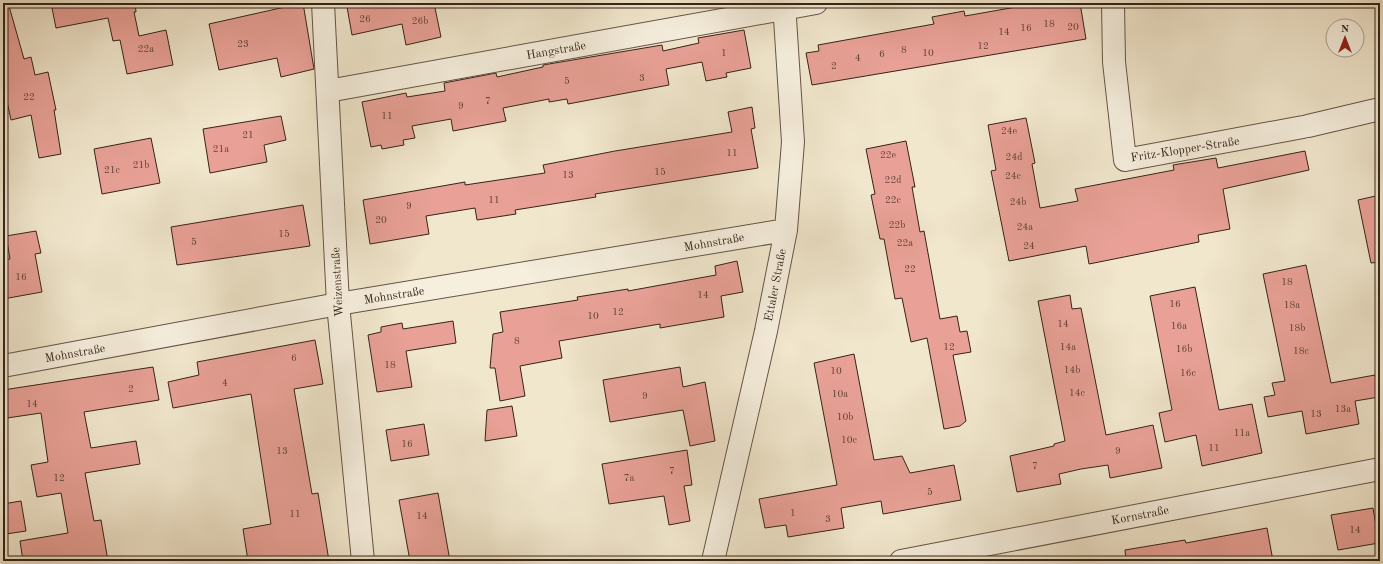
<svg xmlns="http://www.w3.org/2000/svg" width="1383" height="564" viewBox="0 0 1383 564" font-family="'Old Standard TT',serif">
	<rect width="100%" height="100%" fill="#f1e7cd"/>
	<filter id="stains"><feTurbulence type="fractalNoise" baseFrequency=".005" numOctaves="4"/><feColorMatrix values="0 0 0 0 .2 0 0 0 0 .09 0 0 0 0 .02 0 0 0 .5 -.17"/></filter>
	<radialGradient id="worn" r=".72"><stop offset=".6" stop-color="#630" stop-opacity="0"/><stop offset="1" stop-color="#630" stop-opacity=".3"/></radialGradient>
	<!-- building -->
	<path fill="#e9a197" stroke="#362319" d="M51 3H135L136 12H134L139 36 166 30 173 65 127 74 120 40 113 41 108 18 56 28Z
		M303 3 314 69 281 77 277 58 219 70 209 24Z
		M368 3H434L441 37 406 45 402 24 352 35 347 7Z
		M1039 3H1080L1086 39 812 85 806 53 819 51 818 45 934 24 932 17 964 11 965 16Z
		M9 6 24 59 31 57 35 75 48 72 56 110H54L61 154 39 158 31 115 11 120 3 83V7Z
		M744 30 751 68 726 73 727 77 706 81 702 62 666 69 669 85 568 104 567 99 549 102V99L503 108 506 121 453 131 451 119 412 126 415 138 403 140 404 145 382 149 381 145 371 147 362 102 406 93 407 97 445 91 444 83 496 73 497 77 543 67V65L662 45 663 51 699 43 698 38Z
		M752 107 755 128 751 129 758 168 595 194 596 197 515 210 516 214 477 220 475 208 426 216 429 234 370 244 363 200 465 182V185L545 173 543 165 615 151 732 132 728 112Z
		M281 116 286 140 264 145 267 162 210 173 203 129Z
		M1026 118 1035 163 1032 164 1040 208 1078 201 1075 189 1174 170 1173 165 1216 158 1218 168 1305 151 1309 170 1223 189 1230 229 1198 235 1199 242 1089 264 1086 246 1009 261 991 171 996 170 988 125Z
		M151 138 160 183 102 194 94 149Z
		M906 141 915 187H912L920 232 924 231 940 319 957 316 960 332 967 331 971 352 953 355 966 421 960 426 944 429 927 338 911 342 902 298 895 299 884 239H880L871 195 875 194 866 149Z
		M1380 195V262L1371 263 1358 200Z
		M303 205 310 246 177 265 171 227Z
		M36 231 41 253 35 254 42 292 3 299V260L10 259 6 236Z
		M737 261 743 292 721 296 724 317 660 328V324L559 341 562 358 520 366 525 396 500 401 495 368H490L493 334 503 332 500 312 578 300 577 297 628 289V291L716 275 715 266Z
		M1306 265 1331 383 1375 375 1379 397 1355 401 1359 424 1306 434 1302 411 1268 417 1264 397 1275 395 1272 383 1285 381 1263 274Z
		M1195 287 1219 410 1252 404 1262 453 1202 466 1196 435 1165 442 1159 413 1172 410 1150 296Z
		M1070 295 1072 309 1081 308 1106 435 1153 425 1162 468 1110 478 1108 465 1081 469 1059 474 1061 484 1017 492 1010 456 1054 446V444L1065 441 1038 301Z
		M453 321 456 343 406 351 412 387 377 392 368 335 381 332V327L402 323 403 329Z
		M315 340 323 384 294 389 312 494 318 493 329 561H248L243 529 271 524 251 394 173 408 168 382 199 375 197 362Z
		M854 354 874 460 902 456 910 473 954 465 961 500 883 514 881 501 841 508 844 528 788 537 786 525 765 528 759 499 837 485 814 363Z
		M153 367 159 400 84 412 91 448 136 441 140 464 85 473 94 521 101 520 108 561H23L20 541 68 533 61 493 37 497 31 465 48 462 41 413 7 418 3 390Z
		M680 367 683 387 705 382 715 441 690 446 683 410 610 422 603 380Z
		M512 406 517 436 485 441 487 410Z
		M424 424 429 455 391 461 386 430Z
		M687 450 692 485 684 486 690 521 669 525 664 496 609 504 602 464Z
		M438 493 450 561H410L399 500Z
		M21 501 26 531 6 534 3 504Z
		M1373 508 1379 543 1338 550 1331 515Z
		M1267 528 1273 561H1126L1125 550 1185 540 1186 543Z"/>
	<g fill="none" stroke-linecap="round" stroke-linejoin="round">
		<defs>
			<path id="minor" d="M323 3 338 304 363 561
				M1113 3 1114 62 1125 160 1303 127
				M328 91 816 3
				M1308 126 1380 109
				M3 366 338 304 786 230
				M713 561 766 331 786 230 793 142 784 3
				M901 561 1380 469"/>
		</defs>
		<!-- minor casing -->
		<use href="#minor" stroke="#655446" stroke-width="24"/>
		<!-- minor -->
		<use href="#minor" stroke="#f6efde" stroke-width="22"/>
	</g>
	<g text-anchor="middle" stroke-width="3" stroke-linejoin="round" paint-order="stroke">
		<!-- number labels -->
		<g font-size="10" fill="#634238">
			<text x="365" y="22">26</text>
			<text x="420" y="24">26b</text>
			<text x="1049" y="27">18</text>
			<text x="1073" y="30">20</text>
			<text x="1026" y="31">16</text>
			<text x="1004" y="35">14</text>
			<text x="243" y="47">23</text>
			<text x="983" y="49">12</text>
			<text x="146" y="52">22a</text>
			<text x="904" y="53">8</text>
			<text x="724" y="56">1</text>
			<text x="928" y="56">10</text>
			<text x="882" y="57">6</text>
			<text x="858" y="61">4</text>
			<text x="834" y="69">2</text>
			<text x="642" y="81">3</text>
			<text x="567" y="84">5</text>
			<text x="29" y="100">22</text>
			<text x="488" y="104">7</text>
			<text x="461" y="109">9</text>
			<text x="387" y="119">11</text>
			<text x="1009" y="134">24e</text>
			<text x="248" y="138">21</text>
			<text x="221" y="152">21a</text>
			<text x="732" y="156">11</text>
			<text x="888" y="158">22e</text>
			<text x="1014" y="160">24d</text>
			<text x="141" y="168">21b</text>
			<text x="112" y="173">21c</text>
			<text x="660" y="175">15</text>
			<text x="568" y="178">13</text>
			<text x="1013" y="179">24c</text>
			<text x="893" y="183">22d</text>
			<text x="494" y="203">11</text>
			<text x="893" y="203">22c</text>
			<text x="1018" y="205">24b</text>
			<text x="409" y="209">9</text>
			<text x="381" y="223">20</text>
			<text x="897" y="228">22b</text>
			<text x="1025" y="230">24a</text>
			<text x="284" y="237">15</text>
			<text x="194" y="245">5</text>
			<text x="905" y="246">22a</text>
			<text x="1029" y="249">24</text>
			<text x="910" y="272">22</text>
			<text x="21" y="280">16</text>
			<text x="1287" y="285">18</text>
			<text x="703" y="298">14</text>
			<text x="1175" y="307">16</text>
			<text x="1292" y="308">18a</text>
			<text x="618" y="315">12</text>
			<text x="593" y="319">10</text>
			<text x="1063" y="327">14</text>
			<text x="1179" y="329">16a</text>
			<text x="1297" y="331">18b</text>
			<text x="517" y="344">8</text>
			<text x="949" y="350">12</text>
			<text x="1068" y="350">14a</text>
			<text x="1184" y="352">16b</text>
			<text x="1301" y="354">18c</text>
			<text x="294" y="361">6</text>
			<text x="390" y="368">18</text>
			<text x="1072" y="373">14b</text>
			<text x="836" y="374">10</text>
			<text x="1188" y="376">16c</text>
			<text x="225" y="386">4</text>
			<text x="131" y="392">2</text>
			<text x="1077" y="396">14c</text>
			<text x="840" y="397">10a</text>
			<text x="645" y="399">9</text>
			<text x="32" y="407">14</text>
			<text x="1343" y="412">13a</text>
			<text x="1316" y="417">13</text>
			<text x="845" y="420">10b</text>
			<text x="1242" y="436">11a</text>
			<text x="849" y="443">10c</text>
			<text x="407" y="447">16</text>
			<text x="1214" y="451">11</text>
			<text x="282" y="454">13</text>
			<text x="1118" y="454">9</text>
			<text x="1035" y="469">7</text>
			<text x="672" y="474">7</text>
			<text x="59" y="481">12</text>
			<text x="629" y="481">7a</text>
			<text x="930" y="495">5</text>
			<text x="793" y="516">1</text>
			<text x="295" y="517">11</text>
			<text x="422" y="519">14</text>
			<text x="828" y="522">3</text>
			<text x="1355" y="533">14</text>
		</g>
		<!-- street labels -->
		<g font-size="12" fill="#362319" stroke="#f6efde">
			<text transform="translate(556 50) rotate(-10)" y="4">Hangstraße</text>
			<text transform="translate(1185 149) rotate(-9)" y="4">Fritz-Klopper-Straße</text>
			<text transform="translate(714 242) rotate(-10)" y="4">Mohnstraße</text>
			<text transform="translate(337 282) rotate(-93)" y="4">Weizenstraße</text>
			<text transform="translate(775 285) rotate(-79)" y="4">Ettaler Straße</text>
			<text transform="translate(394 295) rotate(-9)" y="4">Mohnstraße</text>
			<text transform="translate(75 353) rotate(-10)" y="4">Mohnstraße</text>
			<text transform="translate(1140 515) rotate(-11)" y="4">Kornstraße</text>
		</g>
	</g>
	<!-- margin -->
	<rect width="1383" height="564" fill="none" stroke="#f1e7cd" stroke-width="16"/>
	<rect x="4" y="4" width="1375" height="556" fill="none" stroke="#362319" stroke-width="2"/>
	<rect x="8" y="8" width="1367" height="548" fill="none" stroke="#362319"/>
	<!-- north arrow -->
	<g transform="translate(1345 38)"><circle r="19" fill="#f6efde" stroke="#a99d8f"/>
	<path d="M0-3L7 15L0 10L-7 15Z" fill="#8f2418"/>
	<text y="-6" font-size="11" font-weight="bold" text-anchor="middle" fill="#362319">N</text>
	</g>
	<rect width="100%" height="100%" filter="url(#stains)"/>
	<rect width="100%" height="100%" fill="url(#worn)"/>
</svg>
